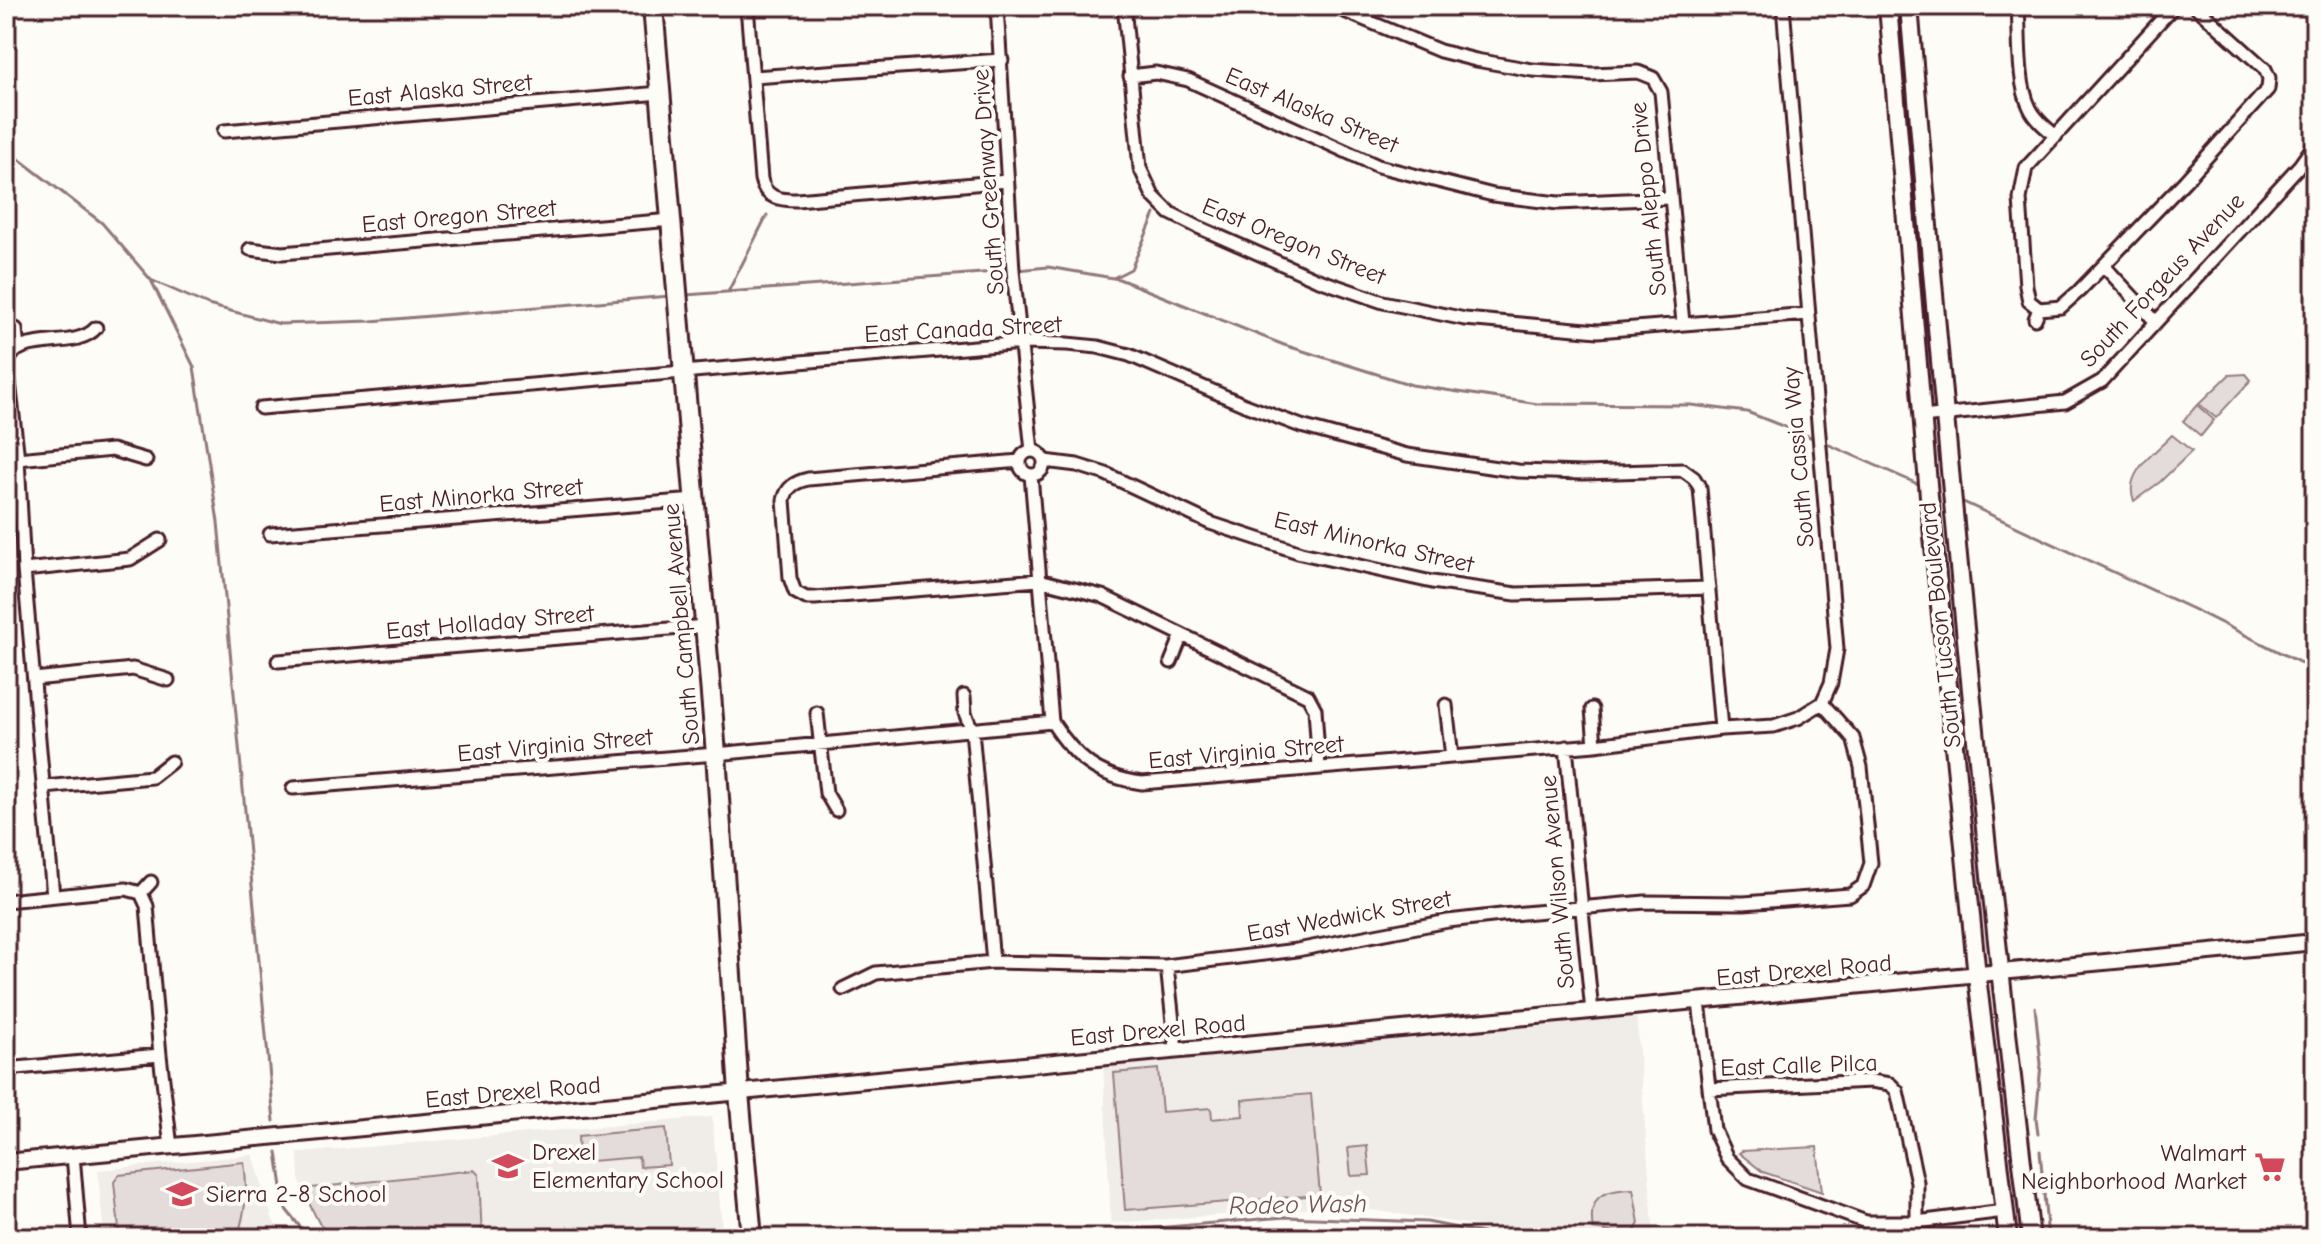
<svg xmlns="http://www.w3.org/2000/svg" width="2321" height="1244" viewBox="0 0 2321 1244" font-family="'Comic Neue',sans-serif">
	<rect width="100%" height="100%" fill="#fdfcf7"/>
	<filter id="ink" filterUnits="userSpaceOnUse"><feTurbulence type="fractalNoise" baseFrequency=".0125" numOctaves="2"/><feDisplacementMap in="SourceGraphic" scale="16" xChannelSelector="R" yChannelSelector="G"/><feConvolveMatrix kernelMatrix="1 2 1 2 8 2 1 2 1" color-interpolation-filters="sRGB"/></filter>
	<g filter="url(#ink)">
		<!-- built -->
		<path fill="#f0ece8" d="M1636 1014 1654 1238H1563L1344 1206 1111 1223 1103 1061Z
			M712 1117 723 1238H331L319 1223 306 1200 299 1178 298 1153Z
			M253 1155 272 1218 282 1238H104L98 1170Z"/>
		<!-- green -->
		<path fill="#e3dcda" stroke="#967e82" stroke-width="2" d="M2246 374 2251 380 2216 418 2199 404 2229 375Z
			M2197 405 2214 420 2201 436 2183 421Z
			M2172 435 2192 451 2160 482 2134 501C2123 473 2154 454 2172 435Z
			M1158 1069 1162 1112 1211 1108 1212 1119 1243 1116 1242 1100 1311 1094 1320 1195 1125 1210 1114 1073Z
			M666 1128 669 1165 640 1167 639 1157 579 1162 578 1136Z
			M1367 1146 1370 1175 1351 1176 1348 1148Z
			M1817 1147 1822 1192 1763 1172 1739 1153 1742 1151Z
			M244 1162C248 1190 246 1211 237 1238H120L114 1182 119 1175Z
			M474 1170 479 1175 482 1238H331L319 1223 302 1189Z
			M1633 1189 1639 1223 1633 1235 1593 1229C1587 1196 1603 1190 1633 1189Z"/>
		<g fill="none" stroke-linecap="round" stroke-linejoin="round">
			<!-- stream -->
			<path stroke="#91777b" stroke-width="3" d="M6 149 102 223 151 280 194 367 218 522 274 1121
				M1017 270 1048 267 1119 279 1284 345 1412 385 1538 404 1691 405 1747 412 1818 440
				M1113 278 1131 269 1155 214
				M151 280 208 305 280 324 371 321 670 296
				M6 288 9 311
				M728 292 767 215
				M686 295 1009 271
				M1825 443 1920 485
				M1957 499 2199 612 2315 670
				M2035 1007 2041 1064 2036 1119 2038 1134
				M2040 1151 2048 1238
				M277 1152 285 1208 309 1238
				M1039 1238 1285 1217 1427 1222 1508 1238"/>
			<defs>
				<path id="minor" d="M747 6 761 179C765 198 779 200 797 200L1007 181
					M997 6 1013 270 1032 451
					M1124 6 1140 168 1153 196 1170 213 1198 227 1316 279 1383 302 1465 319 1598 331 1808 314
					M1332 6 1440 51 1476 60 1532 70 1592 74 1638 72 1653 78 1661 92 1683 323
					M2018 6C2020 34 2017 83 2030 108 2035 119 2046 128 2056 136
					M2312 6 2315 9
					M1130 76 1156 73 1188 80 1378 166 1493 195 1558 203 1669 198
					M753 77 1002 60
					M224 131 660 93
					M250 249 282 253 672 220
					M2104 266 2156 322
					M2039 309 2029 301 2026 286 2020 199 2026 168 2174 6
					M2035 319 2039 309 2061 307 2079 291 2185 181 2268 89 2269 78 2265 69 2195 6
					M16 329 18 349
					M261 408 1022 343 1067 344 1098 347 1129 355 1245 405 1301 426 1407 455 1518 471 1583 473 1683 470 1694 478 1700 488 1721 729
					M1922 417 2065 402 2102 381 2300 165 2315 144
					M1020 463a12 12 0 1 1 24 0a12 12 0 1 1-24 0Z
					M18 459 112 450 146 460
					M1020 461 808 479C795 482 787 487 784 500L790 578 795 592 806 598H815L1039 580 1102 596 1308 696 1315 709 1319 768
					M1045 461 1077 465 1106 474 1210 523 1301 553 1432 582 1516 594 1709 588
					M1031 475 1052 722C1076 759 1098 777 1142 783L1595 745 1721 729 1774 726 1798 718 1822 703
					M270 534 695 500
					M24 570 130 559 160 540
					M278 661 706 626
					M1171 662 1182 635
					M34 679 133 669 168 680
					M964 696 965 713 972 730 993 962
					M1446 705 1452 757
					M1592 709 1595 745
					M817 713 826 793 836 810
					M1566 747 1592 1012
					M44 787 152 777 171 762
					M293 788 716 754 1052 722
					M141 893 147 906 160 1055 171 1147
					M141 893 151 882
					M53 896 24 570 18 459 7 364C16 330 75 352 96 328
					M6 901 126 889 141 893
					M1167 966 1176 1050
					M843 989 876 973 993 962 1165 966 1297 950 1448 921 1501 915 1645 902 1744 903 1850 895 1863 886 1871 863 1861 767 1853 738 1822 703 1831 683 1837 649 1783 6
					M1699 1002 1714 1130 1727 1158 1748 1179 1866 1222H1917L2004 1211
					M6 1069 160 1055
					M1890 1084 1897 1091 1917 1182V1222
					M1709 1089 1871 1081 1890 1084
					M73 1155 80 1238"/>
				<path id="tertiary" d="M6 1162 2315 942"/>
				<path id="secondary" d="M1888 6 1929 496 1977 976 2008 1238
					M1909 6C1944 417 1981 828 2031 1238"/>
				<path id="primary" d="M653 6 716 754 739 1093 752 1238"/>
			</defs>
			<!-- minor casing -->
			<use href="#minor" stroke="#4a1f2b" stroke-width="17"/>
			<!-- tertiary casing -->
			<use href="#tertiary" stroke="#4a1f2b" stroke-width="20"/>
			<!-- secondary casing -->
			<use href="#secondary" stroke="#4a1f2b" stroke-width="22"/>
			<!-- primary casing -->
			<use href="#primary" stroke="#4a1f2b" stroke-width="24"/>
			<!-- minor -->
			<use href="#minor" stroke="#fdfcf7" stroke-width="11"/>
			<!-- tertiary -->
			<use href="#tertiary" stroke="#fdfcf7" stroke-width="14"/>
			<!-- secondary -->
			<use href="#secondary" stroke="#fdfcf7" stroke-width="16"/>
			<!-- primary -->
			<use href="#primary" stroke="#fdfcf7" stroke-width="18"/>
		</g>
	</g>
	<!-- icons -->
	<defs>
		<symbol id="school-bare" viewBox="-9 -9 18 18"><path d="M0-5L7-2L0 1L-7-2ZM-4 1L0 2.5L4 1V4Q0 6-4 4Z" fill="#d1495b" stroke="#fdfcf7" stroke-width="2.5" paint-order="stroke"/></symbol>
		<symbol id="supermarket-bare" viewBox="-9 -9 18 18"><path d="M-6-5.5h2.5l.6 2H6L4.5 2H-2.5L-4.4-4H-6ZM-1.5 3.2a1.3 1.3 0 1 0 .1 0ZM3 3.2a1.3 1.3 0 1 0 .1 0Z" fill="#d1495b" stroke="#fdfcf7" stroke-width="2.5" paint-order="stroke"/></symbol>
	</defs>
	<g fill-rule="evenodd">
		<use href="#school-bare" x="486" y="1144" width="44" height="44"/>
		<use href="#supermarket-bare" x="2248" y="1145" width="44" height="44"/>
		<use href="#school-bare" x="160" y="1172" width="44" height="44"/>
	</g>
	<g text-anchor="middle" stroke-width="8" stroke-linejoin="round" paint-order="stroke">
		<!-- street labels -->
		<g font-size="24" fill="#4a1f2b" stroke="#fdfcf7">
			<text transform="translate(440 90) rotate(-5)" y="8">East Alaska Street</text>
			<text transform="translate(1312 110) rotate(23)" y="8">East Alaska Street</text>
			<text transform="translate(988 182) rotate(-94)" y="8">South Greenway Drive</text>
			<text transform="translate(1648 199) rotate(-96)" y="8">South Aleppo Drive</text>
			<text transform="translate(459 216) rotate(-5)" y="8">East Oregon Street</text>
			<text transform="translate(1294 241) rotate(22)" y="8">East Oregon Street</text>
			<text transform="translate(2162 280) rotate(-47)" y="8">South Forgeus Avenue</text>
			<text transform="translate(963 329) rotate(-3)" y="8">East Canada Street</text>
			<text transform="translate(1798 457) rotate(-95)" y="8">South Cassia Way</text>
			<text transform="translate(481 495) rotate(-5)" y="8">East Minorka Street</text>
			<text transform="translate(1374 542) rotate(13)" y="8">East Minorka Street</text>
			<text transform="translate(490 622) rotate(-5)" y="8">East Holladay Street</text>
			<text transform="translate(681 624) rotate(-95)" y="8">South Campbell Avenue</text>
			<text transform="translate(1940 625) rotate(-96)" y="8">South Tucson Boulevard</text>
			<text transform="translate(555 745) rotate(-5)" y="8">East Virginia Street</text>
			<text transform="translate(1246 752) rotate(-5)" y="8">East Virginia Street</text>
			<text transform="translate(1557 882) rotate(-95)" y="8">South Wilson Avenue</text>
			<text transform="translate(1349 916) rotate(-10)" y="8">East Wedwick Street</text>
			<text transform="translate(1804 970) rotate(-5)" y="8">East Drexel Road</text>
			<text transform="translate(1158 1030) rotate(-5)" y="8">East Drexel Road</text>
			<text transform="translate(1799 1065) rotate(-2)" y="8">East Calle Pilca</text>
			<text transform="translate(513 1092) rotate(-5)" y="8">East Drexel Road</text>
		</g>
		<!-- poi labels -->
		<g font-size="24" fill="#4a1f2b" stroke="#fdfcf7" text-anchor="start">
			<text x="532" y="1160">Drexel<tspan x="532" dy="28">Elementary School</tspan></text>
			<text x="2246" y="1161" text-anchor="end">Walmart<tspan x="2246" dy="28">Neighborhood Market</tspan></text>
			<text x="206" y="1202">Sierra 2-8 School</text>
		</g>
		<!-- water labels -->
		<g font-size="26" font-style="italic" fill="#73525a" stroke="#fdfcf7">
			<text transform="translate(1298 1204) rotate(-1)" y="9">Rodeo Wash</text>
		</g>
	</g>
	<!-- margin -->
	<rect width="2321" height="1244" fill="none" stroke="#fdfcf7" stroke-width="32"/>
	<rect x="16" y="16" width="2289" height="1212" fill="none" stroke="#4a1f2b" stroke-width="3" filter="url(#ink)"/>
</svg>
